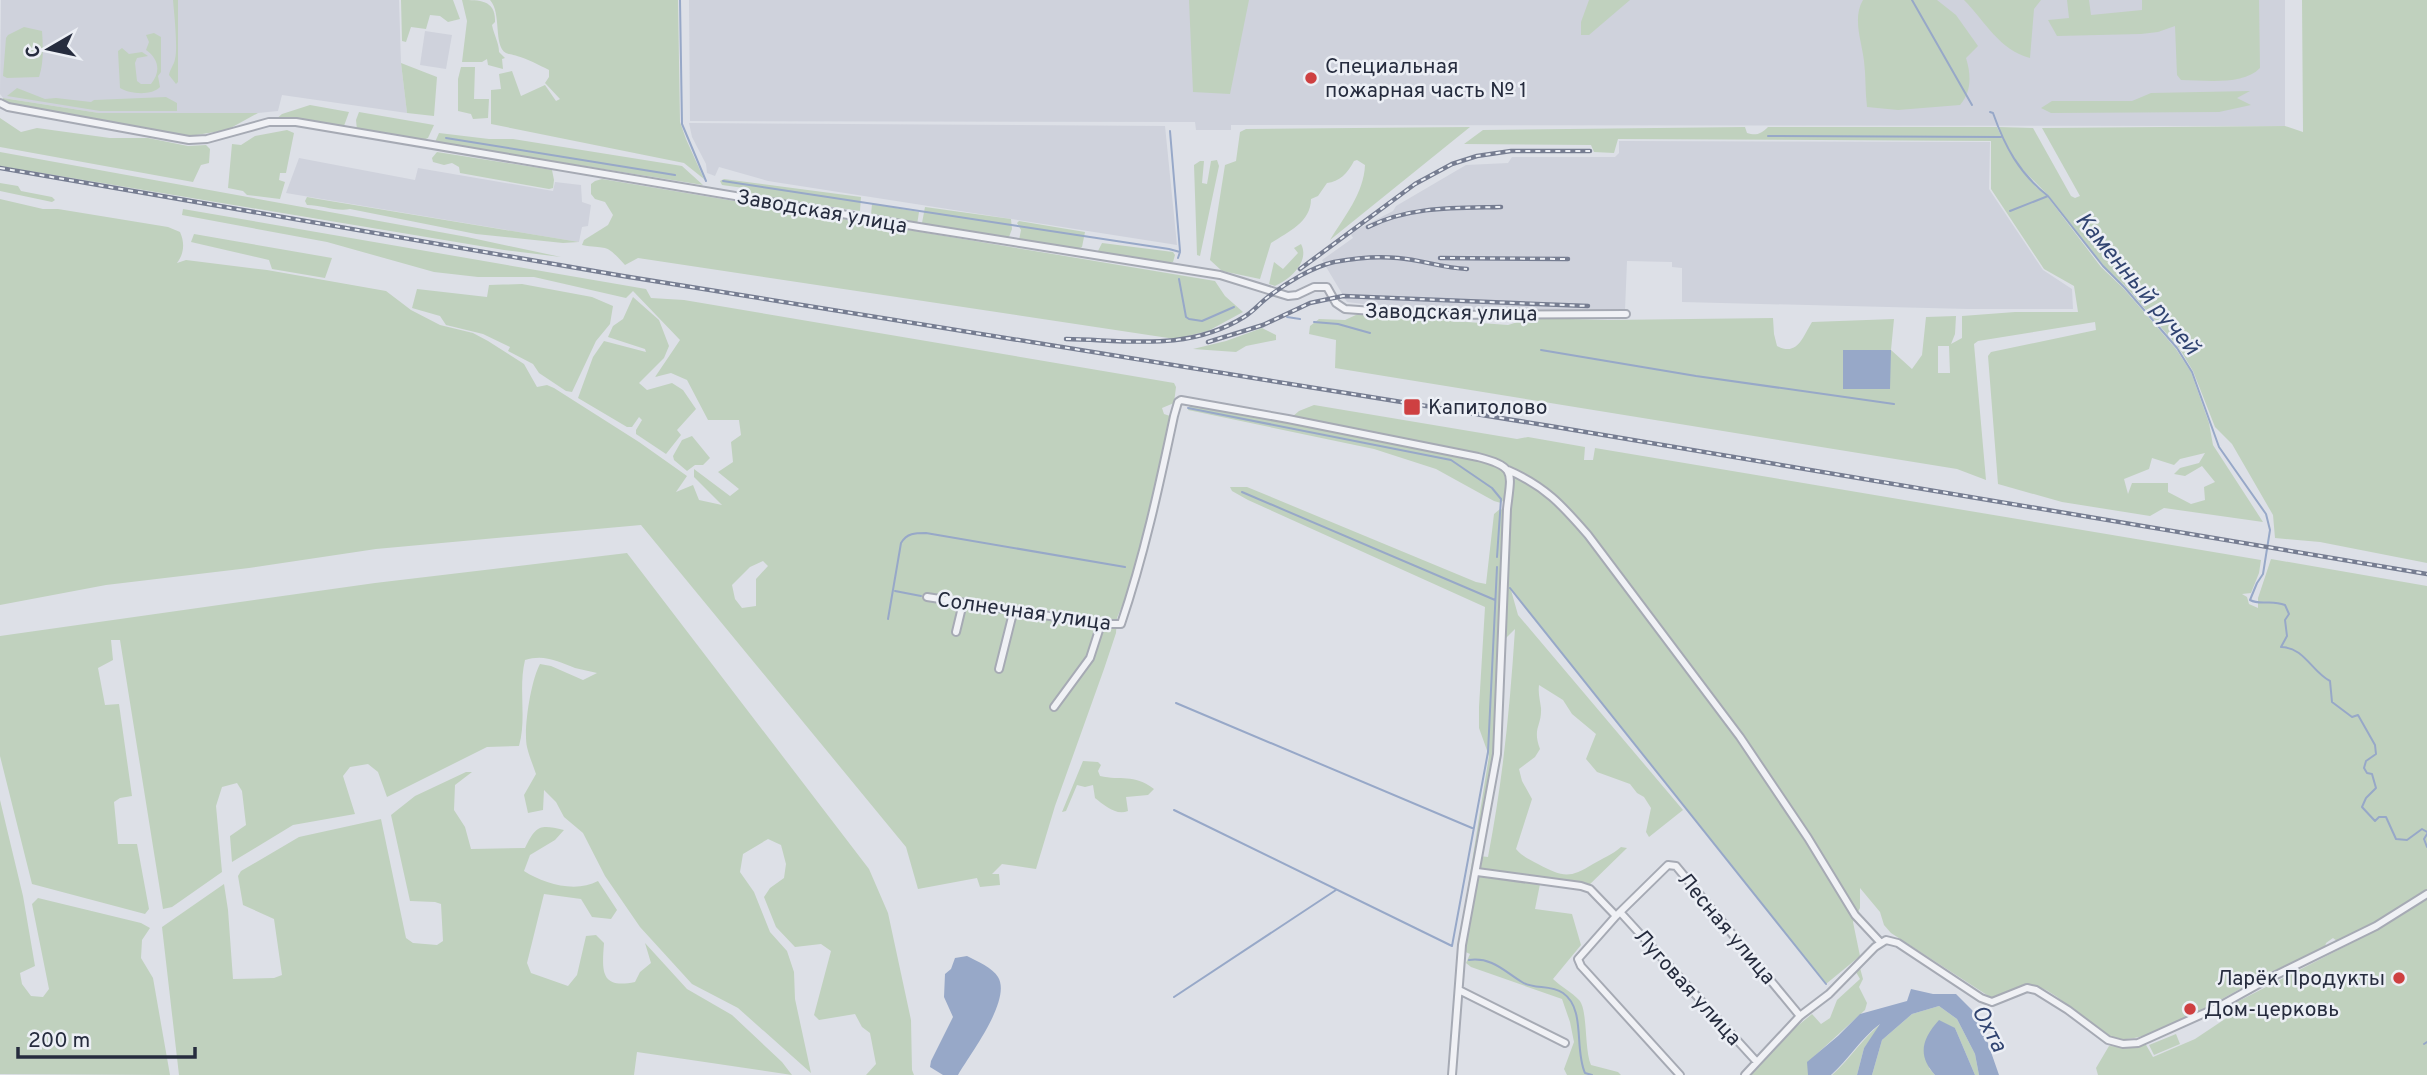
<svg xmlns="http://www.w3.org/2000/svg" width="2427" height="1075" viewBox="0 0 2427 1075" font-family="Overpass,sans-serif">
	<rect width="100%" height="100%" fill="#dde0e7"/>
	<!-- built -->
	<path fill="#cfd2dc" d="M1 0H399L401 63 407 113 282 95 278 111 258 113H99L3 98 0 94Z
		M689 0H2285V126L1235 125H1231V130H1196L1195 122 690 121Z
		M425 31 452 35 446 69 420 65Z
		M689 123 1165 126 1177 245 768 181 719 167 715 176 707 173 706 164 692 137Z
		M1619 141 1990 142 1989 189 2043 270 2072 289 2073 309H1968L1682 302V268L1672 267V262L1627 261 1625 310 1428 312 1347 302 1322 260 1353 238 1350 233 1393 211 1396 206 1466 165 1508 163 1512 157H1615L1619 153Z
		M299 158 415 180 418 168 553 191 555 182 581 185 582 202 591 205 588 226 582 227 579 242 286 193Z"/>
	<!-- green -->
	<path fill="#c0d1be" fill-rule="evenodd" d="M173 0H178V82L176 84 169 75C170 69 174 65 175 59 178 48 174 12 173 0Z
		M401 0H453L460 19 448 22 440 16 430 15 426 29 411 27 406 42 402 41Z
		M462 0C480 0 496 0 495 22L492 25C494 35 499 43 499 52L505 58 502 59 503 69 488 65 487 59 482 62H462L467 21Z
		M490 0H678L680 122 686 139 704 179 684 163 491 124V90L501 89 499 74 512 71 521 96 545 85 556 101 560 99 545 83 549 77V70C539 65 528 59 517 56 516 55 507 54 506 53 493 46 502 13 490 0Z
		M1189 0H1249L1230 94 1193 92Z
		M1589 0H1630L1589 35H1581V22Z
		M1863 0H1937L1956 15 1978 46 1966 58C1971 74 1972 92 1960 105L1898 110 1867 107C1865 92 1866 76 1864 61 1862 42 1852 18 1863 0Z
		M1964 0H2041L2034 9 2030 58C1999 50 1985 21 1964 0Z
		M2067 0H2089L2091 15 2142 10V0H2259L2260 68C2243 86 2204 80 2181 80L2177 75 2175 26 2158 32 2141 34 2057 36 2048 20 2069 18Z
		M2302 0H2427V563L2320 542 2275 538 2273 515 2232 444 2215 427 2193 371 2179 348 2126 287 2104 266 2048 195 2018 165 2036 187 2047 196 2101 267 2124 289 2176 349 2191 372 2209 423 2213 445 2263 522 2164 508 2150 516 2062 502 1998 484 1988 356 1991 352 2096 330 2095 322 1978 341 1974 344 1986 480 1957 469 1335 368 1336 340 1309 334 1310 326 1319 319 1345 320 1358 314 1508 325 1531 318 1608 320 1773 318 1774 334 1777 346C1798 357 1803 336 1812 322L1894 319 1891 350 1912 369 1922 355 1926 317 1956 316 1955 334 1951 344 1962 338V316L2015 312H2078L2074 286 2044 269 1991 189V141L1618 139 1614 153 1594 152 1591 145 1464 144 1483 130 1745 127 1747 133C1756 136 1761 134 1768 127H1997L2003 140 1999 127 2033 128 2071 196 2075 198 2080 196 2042 128 2285 126 2303 132ZM1938 346H1949L1950 373H1938ZM2205 453 2199 463 2180 468 2174 474 2185 476 2202 466 2215 482 2204 487 2205 500 2191 504 2168 492V483H2132L2128 494 2124 479 2149 469 2152 458 2174 465 2180 459Z
		M24 27 42 31C43 45 44 63 39 77L7 78 3 76 6 38 8 35Z
		M154 33 161 37V72L158 76 160 87C152 96 129 94 120 88L118 51 122 48 129 54 142 52 148 56 137 58 135 63 137 81 141 84H151C161 72 159 59 146 50L149 42 146 35Z
		M401 63 437 77 434 116 407 113Z
		M461 67H475L474 99H489L488 118 473 119 471 114 458 111V79Z
		M17 88 45 99 56 98 91 102 94 100 166 97 177 103V111H100L7 96Z
		M2250 91 2237 98 2251 105 2219 112 2051 113 2041 108 2052 101H2132L2151 93Z
		M3 98 99 113H258L227 130 190 136 3 102Z
		M310 105 349 112 344 126 295 120H275L282 114Z
		M359 112 434 125 428 138 423 140 357 130 356 120Z
		M0 118 21 132 37 128 110 138H148L188 146 206 145 210 149 209 163 201 165 193 182 0 147Z
		M1470 127 1330 240C1344 217 1364 193 1365 165L1357 160 1354 161C1348 173 1339 182 1327 183L1318 196 1311 199C1311 222 1288 232 1271 243L1260 279 1222 271 1210 260 1225 165 1236 161 1240 132 1246 129Z
		M287 130 294 133 286 173H280L279 180 285 182 280 199 247 195 243 191 228 188 232 144 241 145 255 136Z
		M439 133 489 139H513L682 166 703 185 435 142Z
		M0 152 467 237 561 257 504 250 0 166Z
		M437 152 552 170 554 180 553 188 549 189 460 173 459 167 452 163 444 165 433 162 432 158Z
		M1217 160 1219 166 1200 256 1197 255 1194 165 1200 161H1204L1202 183 1207 184 1211 161Z
		M602 179 1215 281 1225 296 1243 312 1208 331 1175 339 638 258 625 265C604 242 609 250 582 245L584 240 608 225 613 215 605 202 595 199 591 194V184L595 181Z
		M724 179 861 197 860 211 747 195 744 188 722 185 720 181Z
		M0 183 18 186 21 191 52 197 55 200 52 202 0 191Z
		M307 197 318 199 579 242 563 243 476 234 350 209C337 212 321 205 307 205L305 201Z
		M0 199 43 209H58L168 227 180 232C185 243 184 254 177 263L186 260 267 270 386 291 411 310 440 325 473 333 488 341 524 364 537 387 547 385 554 388 639 442 687 476 676 492 693 485 699 500 722 505 694 477V469L730 496 739 489 718 472 733 462 731 442 741 435 739 420H708L687 380 671 373 655 377 680 340 633 291 626 298 534 277H478L434 272 327 242 182 215 183 209 646 289 651 298 684 300 1174 383 1176 387 1174 403 1162 408 1164 414 1170 416 1161 464 1129 589 1117 618 1116 633 1104 669 1055 806 1036 869 1002 864 992 874H999L1000 885 980 887 977 878 918 889 906 847 641 525 376 549 249 568 106 585 0 605ZM763 561 768 566 756 579V606L742 608 735 599 732 585 750 567Z
		M872 204 919 212 917 225 871 215Z
		M925 207 1011 219 1012 229 1009 237H1003L923 226 922 223Z
		M1019 221 1085 232 1082 247 1078 249 1019 240 1021 230 1017 223Z
		M194 234 332 258 325 278 272 269 269 260 191 242Z
		M1102 243 1173 252 1175 255 1173 262 1166 263 1100 253 1098 251Z
		M1301 244C1310 261 1291 279 1275 286L1269 284 1274 262 1283 269 1298 253 1294 248Z
		M522 284 592 297 613 306 610 324 596 341 572 392 566 391 539 373 533 364 508 351 510 347 483 334 446 325 440 316 412 308 417 289 487 297 489 285Z
		M633 297 659 320 669 346 664 358 639 383 647 390 672 383 683 390 696 409 677 430 681 435 666 454 636 434V430L642 420 639 417 632 427H627L578 398 593 357 604 341 646 352 645 349 608 337 613 326 623 319Z
		M1262 328 1276 335V340L1246 346 1236 352 1193 349 1226 341Z
		M1190 405 1292 417 1299 411 1314 405 1517 439 1528 437 1585 447 1584 460H1593L1595 448 2261 560 2259 573 2251 593 2242 594 2247 597 2249 604 2258 608V598L2271 559 2427 586V890L2376 922 2337 941 2333 938 2326 943 2325 947C2304 957 2283 966 2262 977 2228 994 2158 1041 2121 1039 2091 1038 2059 985 2030 986 2019 987 2005 994 1994 998L1990 997 1891 933 1884 925 1880 912 1860 888V908L1853 922 1860 956 1826 984 1511 590 1518 615 1683 810 1649 837 1646 832 1651 808 1644 797 1637 793 1630 784 1597 772 1586 759 1596 734 1572 714 1563 700 1539 685C1538 694 1540 700 1541 708 1542 726 1532 728 1540 749L1535 757 1519 769 1522 781 1532 799 1516 849C1523 857 1529 859 1538 864 1563 877 1569 879 1593 864 1603 858 1612 855 1621 847L1627 848 1585 889 1540 884 1535 909 1572 914 1581 945 1553 979C1561 987 1572 992 1579 1000 1588 1009 1584 1049 1591 1065L1618 1072 1621 1075H1567L1564 1069 1574 1042 1570 1022 1562 999 1471 967 1466 963 1470 954 1461 950 1462 945 1465 944 1480 856 1488 857C1503 779 1510 707 1515 629L1499 645 1495 754 1462 935 1460 936 1489 756 1479 728V707L1485 607 1248 500 1232 491 1230 487H1247L1476 582 1486 584 1494 514 1500 509 1510 512 1512 489 1501 503 1494 501 1436 469 1374 449 1188 410Z
		M692 436 710 458 703 465H695L687 471 674 460 673 456 682 440Z
		M627 553 869 869 888 913 911 1020 912 1070 914 1075H866L876 1064 870 1033 862 1027 855 1014 819 1020 814 1015 831 951 821 944 795 947 776 927 764 897 770 888 784 878 786 864 781 845 768 839 743 854 740 872 754 892 770 932 787 951 794 972 795 999 811 1073 738 1008 692 984 640 927 605 876 583 833 564 817 556 802 544 790 543 810 528 813 524 795 536 774C533 765 529 756 527 747 523 730 531 680 540 664L551 666 583 680 597 673C590 671 582 670 575 668 557 661 544 654 525 660 518 689 527 718 519 746L487 747 387 797 378 772 368 764 350 767 343 776 355 814 293 825 232 862 230 836 246 825 242 791 237 783 222 787 216 806 222 872 172 907 163 909 120 640H111L113 660 98 668 105 705 119 704 132 796 120 798 114 802 118 844H137L149 909 145 914 32 884 0 756V636L375 583Z
		M1083 761 1098 762 1101 765 1098 771 1100 776C1121 781 1133 773 1154 789L1148 795 1126 797 1128 811C1116 816 1104 805 1095 798L1093 785 1085 787 1077 785 1066 811 1062 812Z
		M466 772H472L455 785 454 810 465 827 471 849 525 848C536 825 540 824 564 830L555 840 530 855 524 871C544 884 576 893 598 881L617 910 611 919 592 917 581 899 544 894 527 963 531 973 568 986 577 975 586 936 596 935 604 943C602 971 600 989 635 982L640 972 651 963 645 943 687 989 732 1015 782 1062 792 1075 637 1052 634 1075H179L162 927 224 884 228 910 233 979 274 978 282 975 274 919 243 905 238 876 241 871 299 837 381 819 406 938 413 943 437 945 443 941 441 904 435 902 410 901 391 815 415 796Z
		M0 800 23 896 35 966 20 973 22 984 31 996 43 997 49 989 32 904 38 898 141 923 150 928 142 940 141 958 153 978 170 1075 0 1074Z
		M2427 898V1075H2098L2096 1068 2109 1046 2123 1047 2145 1043 2153 1057 2195 1039 2231 1015 2227 1007 2377 930Z
		M1860 968 1863 979 1859 987 1867 1003 1865 1010 1808 1062V1075H1751L1795 1028 1812 1014 1821 1024 1830 1018 1837 1000 1860 979 1856 972Z
		M1939 1006 1957 1019 1975 1054 1979 1075H1975L1955 1028 1929 1068 1935 1075H1872L1882 1040 1912 1014Z
		M1883 1022 1864 1048 1857 1075H1832C1851 1058 1863 1037 1883 1022Z
		M2176 1034 2180 1044 2154 1055 2149 1045Z"/>
	<!-- water -->
	<path fill="#97a8c8" d="M1843 350H1891L1890 389H1843Z
		M967 956C977 961 993 968 998 977 1012 1000 970 1054 958 1075H943L930 1067 931 1061 953 1017 944 997 945 974 951 969 955 958Z
		M1911 989 1933 994H1956L1972 1010 1984 1032 1999 1075H1979L1975 1054 1957 1019 1939 1006 1912 1014 1882 1040 1872 1075H1857L1864 1048 1880 1024C1861 1038 1849 1059 1831 1075H1808L1807 1062 1838 1036 1860 1014 1907 1001Z
		M1939 1020 1955 1028 1975 1075H1935C1917 1055 1922 1039 1939 1020Z"/>
	<g fill="none" stroke-linecap="round" stroke-linejoin="round">
		<!-- stream -->
		<path stroke="#97a8c8" stroke-width="2" d="M680 0 682 124 706 181
			M1912 0 1972 105
			M1990 112 1993 113C2005 147 2019 173 2048 196L2103 266 2125 288 2177 348 2192 372 2219 447 2266 514 2270 530 2263 574 2257 583 2250 600C2261 606 2270 599 2285 605L2289 614 2285 620 2287 636 2281 647C2304 647 2312 672 2330 681L2332 702 2352 717 2358 715 2375 745 2376 754 2366 761 2364 768 2367 773 2372 774 2376 788 2366 798 2362 807 2375 821 2379 817H2386L2396 839 2407 840 2422 829 2427 832
			M1170 131 1180 251
			M1768 136 2001 137
			M446 138 675 175
			M723 181 1169 249 1180 252 1178 258
			M2010 211 2048 196
			M1179 279 1186 317 1189 319 1202 321 1234 307
			M1287 317 1300 319
			M1314 322 1338 324 1370 333
			M1541 350 1696 376 1894 404
			M1188 408 1451 460 1492 488 1501 499 1497 557
			M1242 492 1495 600
			M1510 588 1826 984
			M895 591 921 596
			M888 619 901 543C907 533 915 533 926 533L1125 567
			M1176 703 1472 828
			M1174 810 1452 946 1488 752 1497 567
			M2427 834 2424 839 2427 847
			M1469 960C1492 957 1504 971 1522 982 1534 990 1550 984 1563 993 1586 1009 1574 1049 1585 1073L1592 1075
			M1174 997 1336 890
			M2424 1044 2427 1042"/>
		<defs>
			<path id="minor" d="M0 103 8 107 189 140 207 139 269 122H296L919 227 1220 275 1288 296 1297 295 1314 287H1327L1336 303 1345 309 1428 315 1626 314
				M1508 470C1545 486 1562 505 1588 535L1740 737 1808 838 1855 915 1881 943
				M927 597 1101 624H1121C1144 556 1159 487 1174 416L1178 402 1181 400 1288 419 1478 457C1517 467 1511 473 1507 509L1497 754 1462 945 1452 1075
				M956 632 963 603
				M999 669 1014 609
				M1054 707 1090 658 1101 624
				M1477 872 1581 886 1590 889 1616 916
				M1620 912 1756 1061
				M1459 990 1565 1043
				M1680 1075 1581 966 1578 959 1616 916 1668 865 1676 866 1800 1016
				M1745 1075 1800 1016 1829 994 1875 947 1886 940 1898 943 1981 998 1992 1002 2027 988 2036 990 2068 1010 2108 1040 2123 1044 2138 1043 2216 1008 2268 979 2376 926 2427 894"/>
		</defs>
		<!-- minor casing -->
		<use href="#minor" stroke="#a6aab4" stroke-width="10"/>
		<!-- minor -->
		<use href="#minor" stroke="#f0f1f5" stroke-width="6"/>
		<defs>
			<path id="rail" d="M0 168 623 276 1550 426 2427 574
				M1368 227C1410 206 1456 208 1501 207
				M1440 258 1568 259
				M1300 269 1415 184 1452 164 1477 156 1511 151H1590
				M1066 339C1128 340 1187 352 1244 317 1253 312 1260 303 1268 297 1286 283 1312 267 1334 262 1355 258 1378 256 1398 258 1422 260 1443 268 1467 269
				M1208 342 1263 325 1310 303 1343 296 1588 306"/>
		</defs>
		<!-- rail casing -->
		<use href="#rail" stroke="#767d91" stroke-width="4.5"/>
		<!-- rail -->
		<use href="#rail" stroke="#eceff5" stroke-width="2" stroke-dasharray="5" stroke-linecap="butt"/>
	</g>
	<!-- markers -->
	<g fill="#ce4041" stroke="#eceff5" stroke-width="2.5">
		<circle cx="1311" cy="78" r="7"/>
		<rect x="1403" y="398" width="18" height="18" rx="3.5"/>
		<circle cx="2399" cy="978" r="7"/>
		<circle cx="2190" cy="1009" r="7"/>
	</g>
	<g text-anchor="middle" stroke-width="5" stroke-linejoin="round" paint-order="stroke">
		<!-- poi labels -->
		<g font-size="21" fill="#262c3e" stroke="#eceff5" text-anchor="start">
			<text x="1325" y="73">Специальная<tspan x="1325" dy="24">пожарная часть № 1</tspan></text>
			<text x="1428" y="414">Капитолово</text>
			<text x="2385" y="985" text-anchor="end">Ларёк Продукты</text>
			<text x="2204" y="1016">Дом-церковь</text>
		</g>
		<!-- street labels -->
		<g font-size="21" fill="#262c3e" stroke="#eceff5">
			<text transform="translate(822 211) rotate(10)" y="7">Заводская улица</text>
			<text transform="translate(1451 312) rotate(1)" y="7">Заводская улица</text>
			<text transform="translate(1024 611) rotate(8)" y="7">Солнечная улица</text>
			<text transform="translate(1727 928) rotate(50)" y="7">Лесная улица</text>
			<text transform="translate(1688 987) rotate(48)" y="7">Луговая улица</text>
		</g>
		<!-- water labels -->
		<g font-size="23" font-style="italic" fill="#314471" stroke="#eceff5">
			<text transform="translate(2138 283) rotate(50)" y="8">Каменный ручей</text>
			<text transform="translate(1990 1028) rotate(62)" y="8">Охта</text>
		</g>
	</g>
	<!-- north arrow -->
	<g transform="translate(49 49) rotate(261)" stroke="#eceff5" stroke-width="5" paint-order="stroke">
	<path d="M0-5L12 26L0 18L-12 26Z" fill="#262c3e"/>
	<text y="-10" font-size="19" font-weight="bold" text-anchor="middle" fill="#262c3e">С</text>
	</g>
	<!-- scale -->
	<path d="M18 1047v10h177v-10" fill="none" stroke="#262c3e" stroke-width="3.5"/>
	<text x="28" y="1047" font-size="21" fill="#262c3e" stroke="#eceff5" stroke-width="5" paint-order="stroke">200 m</text>
</svg>
